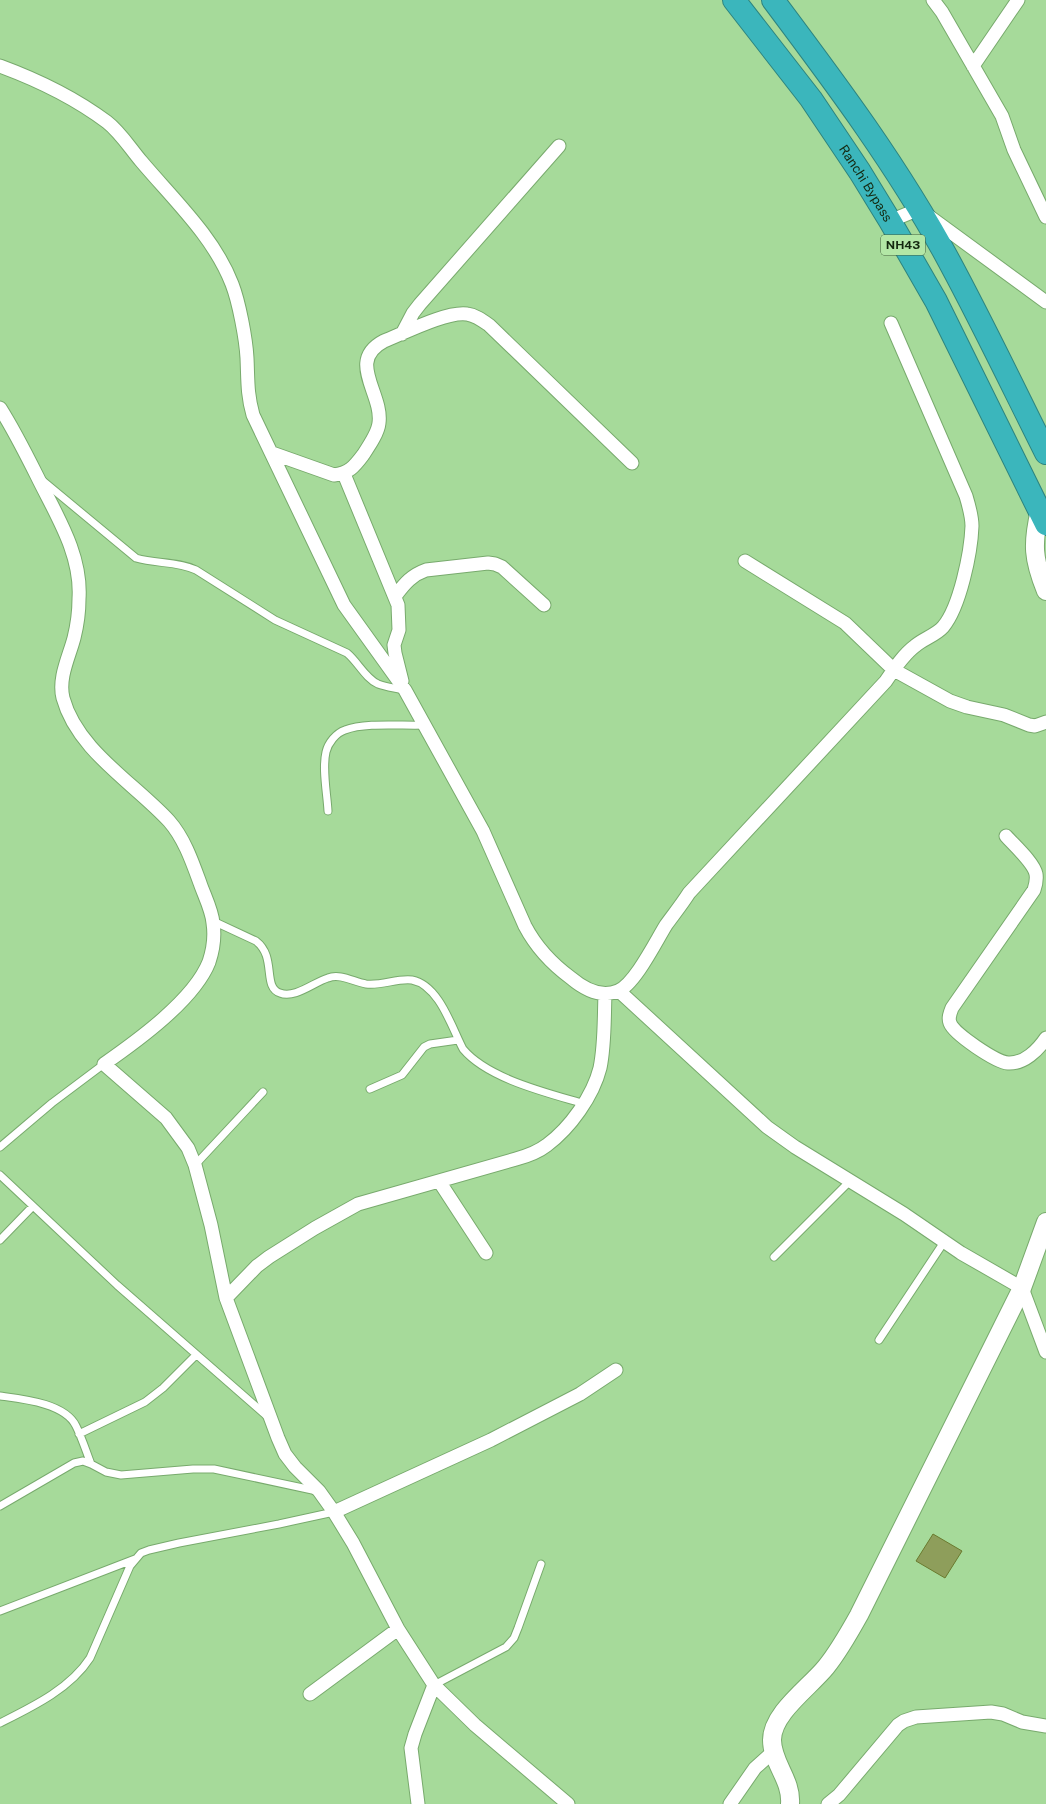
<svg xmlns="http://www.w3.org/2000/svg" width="1046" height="1804" viewBox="0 0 1046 1804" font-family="'Public Sans',sans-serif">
	<rect width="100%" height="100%" fill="#a6da9a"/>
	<!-- building -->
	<path fill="#8e9e5b" stroke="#6a7a2e" d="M933 1534 962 1551 945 1578 916 1561Z"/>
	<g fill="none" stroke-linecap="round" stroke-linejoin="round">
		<defs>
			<path id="lane" d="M43 481 136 558C156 564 177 561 196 570L275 620 347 653C358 662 365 678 378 684 386 687 395 688 403 690
				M328 811C327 793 322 769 326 752 328 743 336 733 345 730 365 722 403 726 424 725
				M213 921 256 941C277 957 262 987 280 993 295 999 314 982 328 978 340 973 354 982 366 984 382 986 397 978 412 980 439 985 452 1028 463 1049 488 1079 548 1093 585 1104
				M370 1089 402 1075 424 1047 430 1044 458 1040
				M0 1147 52 1103 104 1064
				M195 1165 263 1092
				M0 1175 117 1285 268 1417
				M0 1240 33 1206
				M774 1257 850 1181
				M879 1340 944 1242
				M0 1396C22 1399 65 1403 76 1426 82 1438 86 1451 91 1464
				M79 1434 145 1402 163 1388 196 1355
				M0 1506 74 1463 83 1461 91 1464 106 1472 121 1475 193 1469H214L317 1491
				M0 1611 135 1559
				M434 1685 506 1647 514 1638 518 1628 541 1564
				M0 1723C32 1707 70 1689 90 1658L130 1566 141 1553 149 1550 179 1543 279 1524 334 1512"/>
			<path id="street" d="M933 0 942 12 1002 116 1014 150 1046 217
				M0 66C38 80 75 98 107 122 120 132 130 148 141 161 173 199 214 237 232 284 239 302 246 339 247 358 248 379 247 394 253 415L344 605 405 690 483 831 525 926C536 947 552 964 571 978 584 989 601 998 618 991 635 984 656 941 666 925 674 914 682 904 689 893L886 681C894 669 903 655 915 646 923 639 936 635 943 627 960 607 971 552 972 526 972 516 969 506 966 496L891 323
				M973 66 1018 0
				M890 221 919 209 1046 302
				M402 334 413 313 420 304 559 146
				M0 408C14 430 25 452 37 476 56 515 82 554 79 599 79 612 77 626 74 638 69 657 58 678 63 698 77 750 134 783 169 821 184 838 192 861 200 883 204 895 212 910 213 923 215 936 213 950 209 962 194 1000 137 1041 104 1064L166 1118 188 1148 195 1165 211 1225 226 1298 278 1438 285 1454 295 1467 319 1491 334 1512 353 1543 398 1629 434 1685 475 1725 568 1804
				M272 453 334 475C349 473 354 467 363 455 369 446 378 433 379 423 383 393 346 361 384 341 404 333 447 311 467 314 475 315 482 320 489 325L632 463
				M344 474 398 605 399 630 394 645 395 653 402 681
				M745 561 845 623 894 670 950 701 967 707 1004 715 1029 725 1035 726 1046 722
				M396 595C405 583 412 575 426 570L488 563 495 564 502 567 544 605
				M1006 836C1014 845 1034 863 1036 874 1037 880 1036 884 1034 890L952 1008C950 1013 948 1018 950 1023 954 1034 996 1062 1008 1063 1024 1064 1038 1050 1046 1038
				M619 991 767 1127 795 1147 904 1214 961 1253 1022 1288 1046 1352
				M439 1181 486 1253
				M226 1298 257 1266 269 1257 315 1228 358 1204 516 1159C527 1156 538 1152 547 1145 570 1128 593 1096 600 1068 605 1044 604 1018 605 994
				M334 1512 491 1440 580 1394 616 1370
				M310 1694 398 1629
				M418 1804 411 1748 415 1734 434 1685
				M730 1804 755 1768 773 1752
				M828 1804 839 1795 898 1725 904 1721 916 1717 991 1712 1003 1714 1022 1722 1046 1726"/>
			<path id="secondary" d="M1040 510C1032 544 1033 559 1046 591
				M790 1804C792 1780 772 1763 772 1740 772 1713 810 1687 826 1667 839 1651 849 1633 859 1615L1022 1288 1046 1222"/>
			<g id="highway">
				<path id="s1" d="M734 0 811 99 860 172 890 221 936 301 1046 524"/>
				<path d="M773 0C836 84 899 168 949 261 983 324 1014 389 1046 453"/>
			</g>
		</defs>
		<!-- lane casing -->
		<use href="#lane" stroke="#78aa6d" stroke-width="9"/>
		<!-- street casing -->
		<use href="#street" stroke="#78aa6d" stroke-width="15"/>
		<!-- secondary casing -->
		<use href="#secondary" stroke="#78aa6d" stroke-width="20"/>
		<!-- highway casing -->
		<use href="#highway" stroke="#2d847f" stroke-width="24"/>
		<!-- lane -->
		<use href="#lane" stroke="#fff" stroke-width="7"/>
		<!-- street -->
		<use href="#street" stroke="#fff" stroke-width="13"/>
		<!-- secondary -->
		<use href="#secondary" stroke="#fff" stroke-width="18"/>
		<!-- highway -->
		<use href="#highway" stroke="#3bb6bc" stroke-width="22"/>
	</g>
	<g text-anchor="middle" stroke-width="3.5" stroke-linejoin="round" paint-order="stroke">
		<!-- shield labels -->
		<rect fill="#b3e7a6" stroke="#44613c" stroke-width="1" x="881" y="235" width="44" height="20" rx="3"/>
		<g font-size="12" font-weight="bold" fill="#14280f">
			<text x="903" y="249">NH43</text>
		</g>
		<!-- street labels -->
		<g font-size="13" fill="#14280f" stroke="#b3e7a6">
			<text dy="5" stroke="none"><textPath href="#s1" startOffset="226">Ranchi Bypass</textPath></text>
		</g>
	</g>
</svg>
